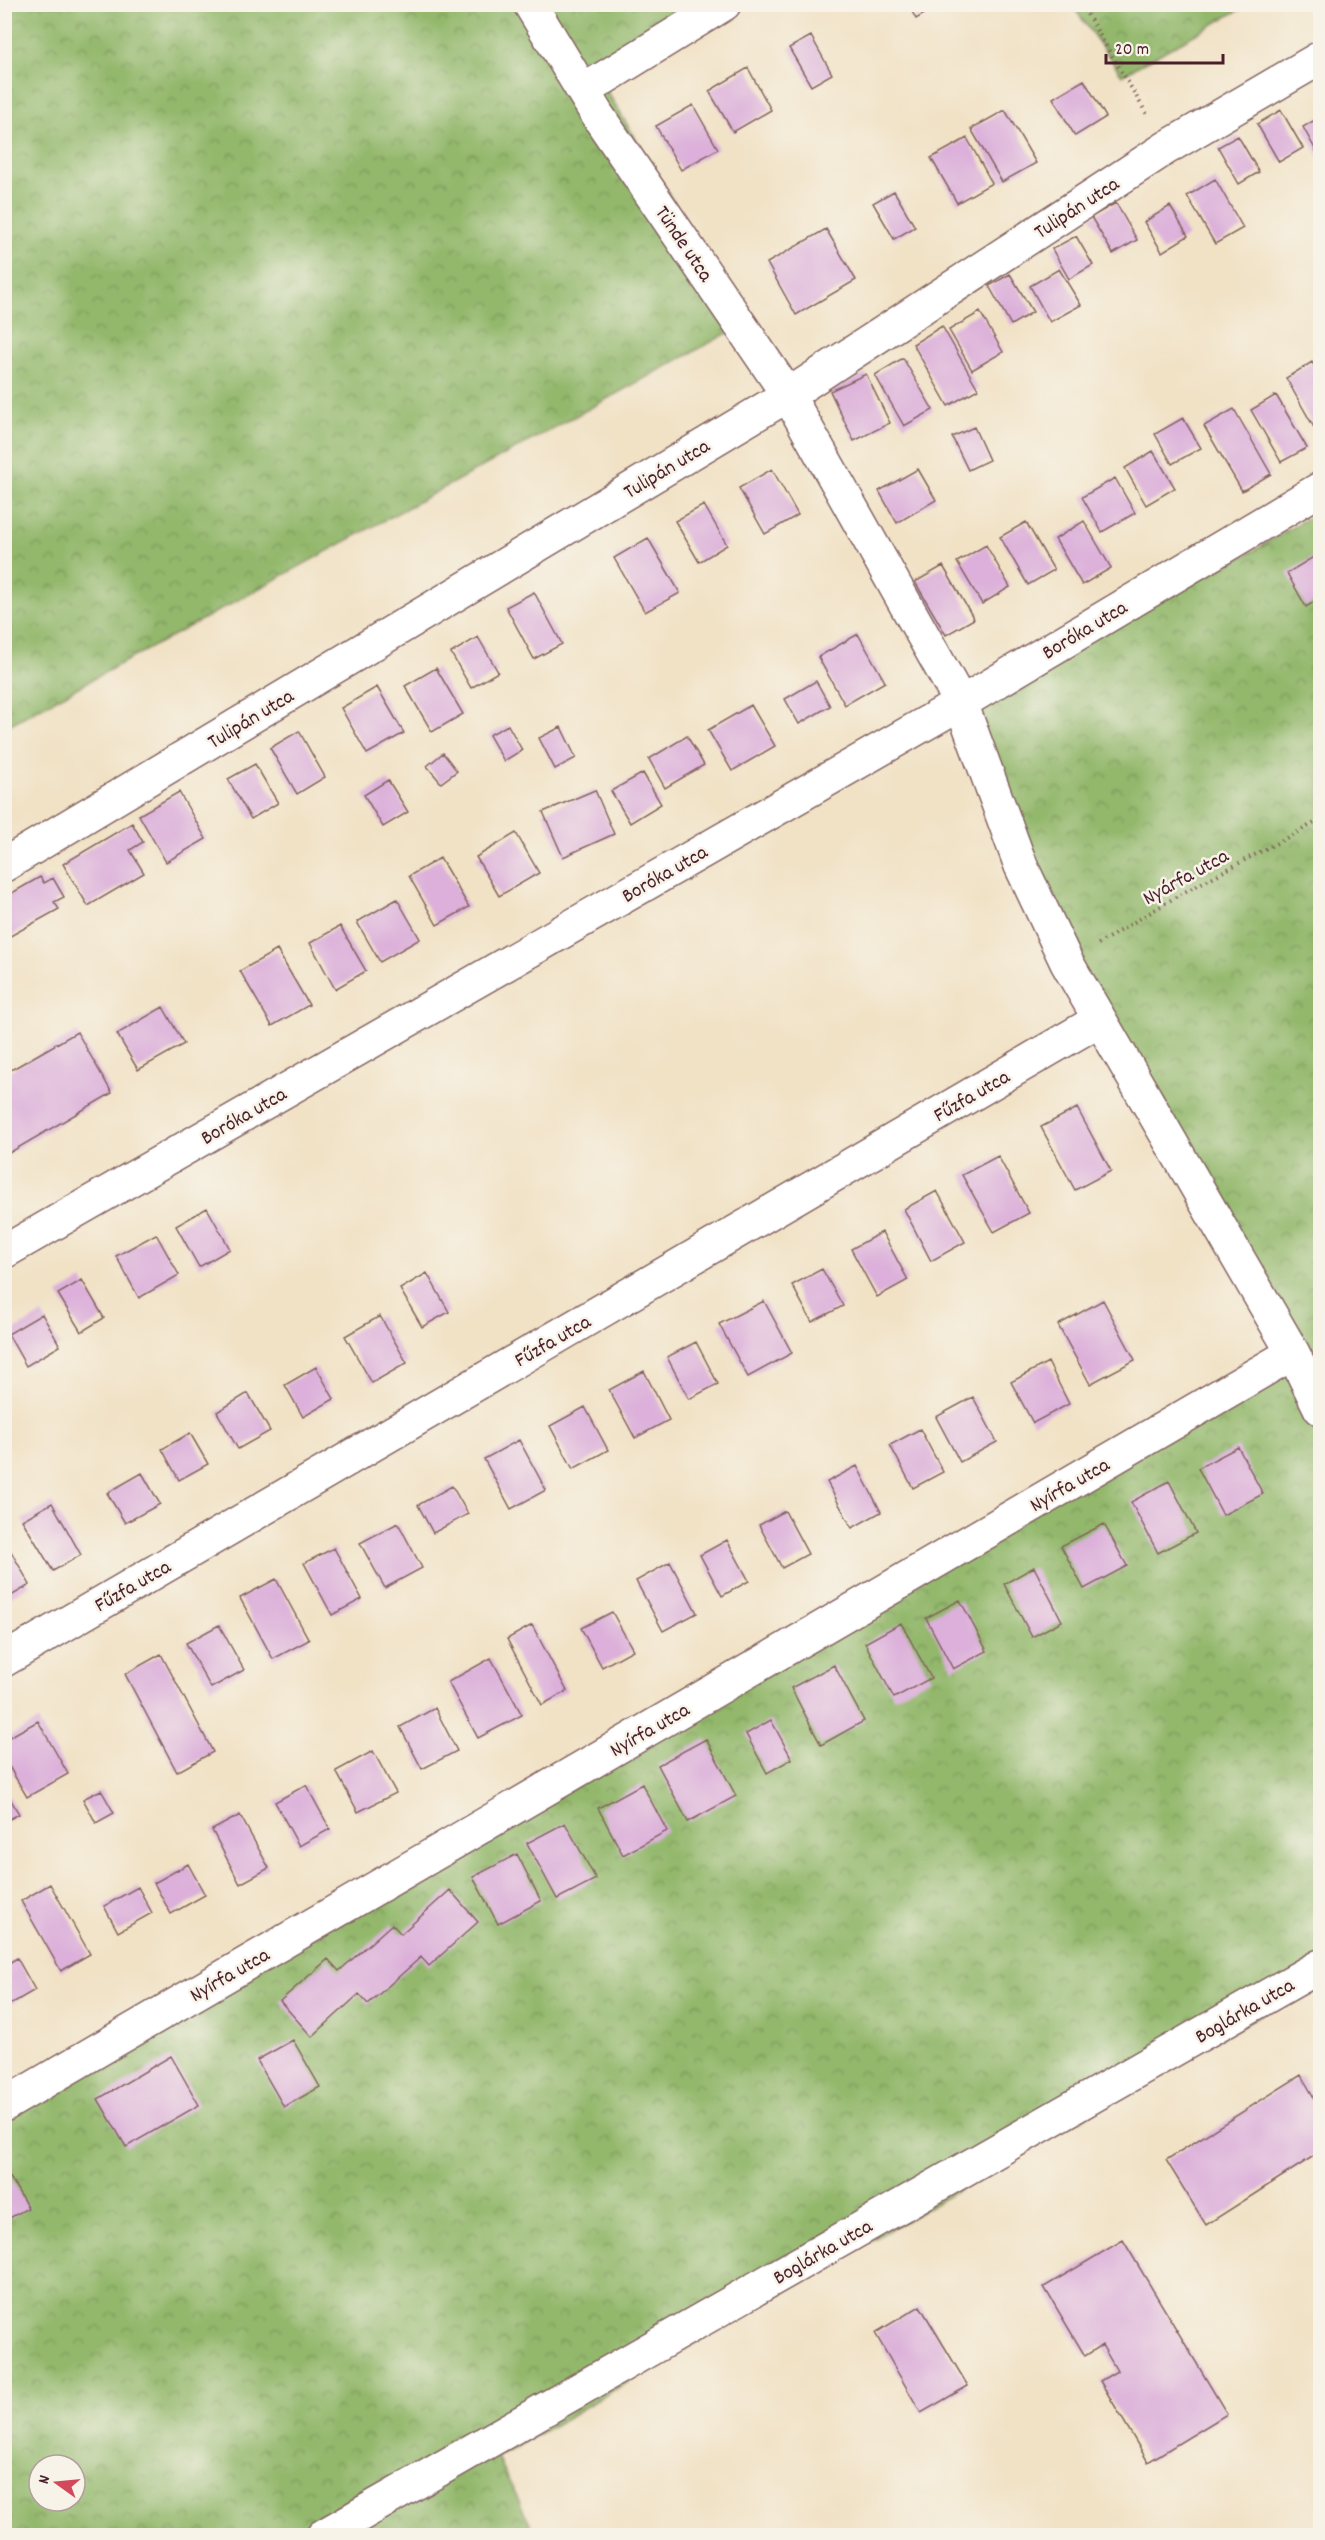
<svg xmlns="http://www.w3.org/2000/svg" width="1325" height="2540" viewBox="0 0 1325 2540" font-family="Dekko,sans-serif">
	<defs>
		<pattern id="forest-crowns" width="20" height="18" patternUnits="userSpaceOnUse" patternTransform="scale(1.5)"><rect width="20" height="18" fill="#93b86c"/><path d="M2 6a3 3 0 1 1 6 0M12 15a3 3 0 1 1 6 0" fill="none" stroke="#7a9559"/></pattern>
	</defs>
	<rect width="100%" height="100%" fill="#f7f3e8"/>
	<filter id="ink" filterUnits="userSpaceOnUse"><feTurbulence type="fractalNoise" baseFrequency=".0167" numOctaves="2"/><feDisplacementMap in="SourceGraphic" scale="12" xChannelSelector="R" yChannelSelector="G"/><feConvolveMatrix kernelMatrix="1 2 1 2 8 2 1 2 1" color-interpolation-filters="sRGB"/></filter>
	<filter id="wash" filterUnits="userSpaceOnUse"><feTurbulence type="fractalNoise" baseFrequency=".008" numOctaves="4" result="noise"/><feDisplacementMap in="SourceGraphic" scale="24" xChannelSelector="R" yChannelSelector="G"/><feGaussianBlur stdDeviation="1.35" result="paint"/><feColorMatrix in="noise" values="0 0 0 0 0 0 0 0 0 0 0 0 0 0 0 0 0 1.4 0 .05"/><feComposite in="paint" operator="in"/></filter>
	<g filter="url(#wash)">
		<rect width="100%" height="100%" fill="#f1e2c6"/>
		<!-- forest -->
		<path fill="url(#forest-crowns)" stroke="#6e6c4c" stroke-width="1.5" fill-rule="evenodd" d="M5 5H694L590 63 746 323 5 727Z
			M1072 5H1248L1122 75Z
			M1320 510V1980L497 2458 536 2535H5L4 2119 1293 1354 1099 1020 961 703 1255 550ZM39 2465H75V2501H39Z"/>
		<g id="blocks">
			<!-- building -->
			<path fill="#dcb0da" d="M908 4H941L916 19Z
				M811 36 832 74 811 86 789 48Z
				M748 68 771 110 733 132 709 91Z
				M1084 80 1106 117 1075 136 1053 98Z
				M693 105 718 149 681 170 656 126Z
				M1005 110 1036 163 1002 182 971 129Z
				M1281 110 1303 148 1279 162 1257 124Z
				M1320 117V158L1303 127Z
				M1238 136 1259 172 1239 184 1218 147Z
				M967 138 992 183 957 203 931 158Z
				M1215 179 1243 228 1215 244 1187 196Z
				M894 191 915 227 894 239 873 203Z
				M1116 203 1137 240 1113 254 1091 217Z
				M1170 206 1188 236 1162 252 1144 222Z
				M826 229 856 280 796 315 767 263Z
				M1076 236 1093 265 1069 279 1052 249Z
				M1059 269 1081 305 1050 322 1030 286Z
				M1010 274 1033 312 1011 325 989 286Z
				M980 312 1003 352 972 370 949 330Z
				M942 326 978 389 948 406 913 344Z
				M903 358 933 410 904 426 875 375Z
				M1312 362 1320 376V438L1286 378Z
				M866 374 890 423 854 441 830 391Z
				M1276 395 1307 448 1281 462 1251 410Z
				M1234 409 1271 474 1242 491 1204 426Z
				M1183 418 1201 448 1172 464 1155 434Z
				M974 427 989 460 968 470 952 437Z
				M1153 451 1175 488 1146 505 1125 468Z
				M772 469 798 515 765 534 739 488Z
				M918 469 936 500 897 523 879 491Z
				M1115 478 1135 513 1102 532 1082 497Z
				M704 505 727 545 699 562 675 521Z
				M1084 521 1111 568 1082 585 1055 539Z
				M1026 522 1054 570 1028 585 1000 537Z
				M648 538 680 593 645 612 614 558Z
				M986 545 1010 587 982 604 957 562Z
				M1320 553V598L1306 607 1287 573Z
				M943 566 974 619 946 635 915 582Z
				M534 592 562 644 534 659 506 607Z
				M858 634 885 682 845 705 818 657Z
				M478 637 498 672 471 688 451 653Z
				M436 668 463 714 432 732 405 686Z
				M816 681 830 706 799 724 785 699Z
				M377 687 404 733 367 754 341 708Z
				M751 705 775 746 732 771 708 730Z
				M508 725 522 750 504 761 489 735Z
				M561 727 576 758 555 769 539 738Z
				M299 731 325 777 297 794 270 748Z
				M687 736 704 765 665 788 649 759Z
				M443 753 457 771 441 783 427 766Z
				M255 764 278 803 251 819 228 779Z
				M643 773 661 804 630 823 611 791Z
				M388 780 408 812 383 827 364 795Z
				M595 790 614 834 563 857 543 812Z
				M179 792 206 839 166 862 139 815Z
				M132 823 143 842 130 850 144 873 88 906 63 864Z
				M516 833 539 873 499 896 476 857Z
				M440 858 469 907 437 925 409 876Z
				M40 877 44 883 53 878 64 897 54 902 59 909 5 939V897Z
				M397 899 420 939 380 962 357 922Z
				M340 926 366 971 335 989 310 943Z
				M277 950 309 1005 272 1026 240 971Z
				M163 1007 184 1044 138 1070 117 1034Z
				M77 1032 112 1093 4 1156V1074Z
				M1077 1108 1111 1171 1075 1190 1041 1127Z
				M998 1156 1029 1213 994 1232 962 1175Z
				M937 1191 965 1242 931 1261 904 1209Z
				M207 1208 230 1249 199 1267 176 1226Z
				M882 1232 908 1280 877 1297 851 1249Z
				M156 1234 179 1275 139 1298 116 1256Z
				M822 1269 843 1306 812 1322 792 1285Z
				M427 1273 449 1312 422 1327 400 1289Z
				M82 1280 104 1318 81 1332 58 1294Z
				M1103 1300 1135 1360 1090 1384 1058 1325Z
				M764 1301 792 1353 748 1377 719 1324Z
				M42 1314 60 1346 26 1366 8 1334Z
				M380 1316 407 1363 372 1383 345 1336Z
				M696 1342 718 1384 689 1399 667 1357Z
				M1048 1362 1069 1404 1033 1423 1011 1382Z
				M316 1367 334 1399 303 1417 285 1385Z
				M644 1371 669 1420 635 1438 609 1390Z
				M248 1393 270 1431 238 1449 217 1412Z
				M973 1397 997 1442 960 1462 936 1417Z
				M585 1407 608 1450 573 1469 550 1426Z
				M920 1429 943 1472 913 1488 890 1445Z
				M190 1433 208 1464 179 1480 162 1449Z
				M519 1440 546 1490 511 1509 484 1459Z
				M1238 1447 1263 1494 1223 1515 1198 1468Z
				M857 1466 881 1512 852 1528 827 1482Z
				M142 1473 160 1504 125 1523 107 1493Z
				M1169 1481 1196 1533 1158 1553 1131 1502Z
				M452 1486 468 1514 433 1533 418 1505Z
				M52 1503 81 1555 53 1571 22 1520Z
				M785 1511 808 1554 782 1568 759 1525Z
				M398 1523 422 1568 385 1588 360 1543Z
				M1104 1524 1127 1566 1084 1589 1061 1546Z
				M4 1539 30 1585 4 1600Z
				M727 1540 749 1581 722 1596 700 1555Z
				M334 1548 362 1599 332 1615 304 1563Z
				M670 1562 697 1613 663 1631 636 1581Z
				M1034 1567 1062 1621 1032 1637 1004 1584Z
				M276 1579 309 1640 273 1659 240 1598Z
				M960 1600 987 1651 953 1669 926 1618Z
				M612 1612 633 1650 602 1667 581 1628Z
				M901 1623 931 1678 894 1698 865 1643Z
				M219 1625 244 1670 211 1688 186 1643Z
				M532 1625 567 1691 542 1705 507 1639Z
				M161 1654 213 1752 177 1772 125 1674Z
				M491 1658 522 1715 478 1738 448 1682Z
				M834 1665 864 1721 821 1745 791 1688Z
				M435 1708 457 1751 422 1769 400 1727Z
				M771 1720 792 1759 767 1773 746 1734Z
				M38 1721 68 1774 27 1797 4 1758V1740Z
				M706 1739 736 1796 688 1822 658 1765Z
				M373 1751 396 1793 358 1812 336 1771Z
				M642 1784 667 1831 623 1855 598 1808Z
				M306 1785 330 1829 299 1846 275 1802Z
				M4 1788 19 1814 4 1822Z
				M101 1790 114 1813 96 1823 83 1799Z
				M240 1815 269 1868 240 1884 212 1830Z
				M565 1823 596 1879 557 1899 527 1843Z
				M517 1854 541 1901 498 1924 473 1877Z
				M188 1864 205 1895 171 1914 154 1883Z
				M50 1884 90 1954 61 1971 21 1901Z
				M138 1887 152 1913 118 1932 104 1906Z
				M450 1890 478 1922 429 1966 421 1957 368 2004 359 1994 312 2037 280 2001 328 1959 339 1971 392 1924 401 1934Z
				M17 1958 35 1990 4 2008V1966Z
				M293 2040 320 2087 284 2107 257 2060Z
				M171 2056 199 2105 126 2147 98 2099Z
				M1301 2075 1320 2108V2152L1206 2225 1166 2160Z
				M4 2167 28 2208 4 2221Z
				M1123 2240 1227 2414 1148 2462 1100 2381 1117 2371 1102 2345 1085 2356 1044 2287Z
				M920 2306 968 2386 921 2413 875 2333Z"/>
		</g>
	</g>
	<g filter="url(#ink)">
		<use href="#blocks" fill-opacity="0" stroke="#846361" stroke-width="1.5"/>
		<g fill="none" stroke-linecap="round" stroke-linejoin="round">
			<defs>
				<path id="minor" d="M530 4 598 116 788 395 961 703 1021 866 1067 963 1293 1353 1320 1408
					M583 91 724 4
					M4 865 788 395 1166 148 1320 58
					M4 1252 961 703 1320 489
					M4 1660 1099 1020
					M4 2105 1293 1353
					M323 2536 1320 1966"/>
			</defs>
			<!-- minor casing -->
			<use href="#minor" stroke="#846361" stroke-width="36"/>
			<!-- path -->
			<path stroke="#846361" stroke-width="4" stroke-dasharray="1.5 4.5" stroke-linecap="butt" d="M1081 4 1148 116
				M1098 944 1179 895 1320 820"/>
			<!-- minor -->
			<use href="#minor" stroke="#fff" stroke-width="33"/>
		</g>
	</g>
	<g text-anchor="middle" stroke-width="5" stroke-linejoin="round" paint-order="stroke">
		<!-- street labels -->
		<g font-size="21" fill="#4a1f2b" stroke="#f7f3e8">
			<text transform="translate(1076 207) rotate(-33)" y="7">Tulipán utca</text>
			<text transform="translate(685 243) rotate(56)" y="7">Tünde utca</text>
			<text transform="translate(666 468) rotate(-31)" y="7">Tulipán utca</text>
			<text transform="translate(1084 629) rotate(-31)" y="7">Boróka utca</text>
			<text transform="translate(250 718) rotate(-31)" y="7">Tulipán utca</text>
			<text transform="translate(664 873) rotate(-30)" y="7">Boróka utca</text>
			<text transform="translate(1185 876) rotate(-29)" y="7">Nyárfa utca</text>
			<text transform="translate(971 1095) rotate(-30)" y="7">Fűzfa utca</text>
			<text transform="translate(243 1115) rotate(-30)" y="7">Boróka utca</text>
			<text transform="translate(552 1340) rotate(-30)" y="7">Fűzfa utca</text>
			<text transform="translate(1069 1484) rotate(-30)" y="7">Nyírfa utca</text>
			<text transform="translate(132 1585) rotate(-30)" y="7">Fűzfa utca</text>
			<text transform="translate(649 1729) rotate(-30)" y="7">Nyírfa utca</text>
			<text transform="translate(229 1974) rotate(-30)" y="7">Nyírfa utca</text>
			<text transform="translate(1244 2010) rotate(-30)" y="7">Boglárka utca</text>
			<text transform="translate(822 2251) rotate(-30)" y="7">Boglárka utca</text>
		</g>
	</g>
	<!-- margin -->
	<rect width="1325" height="2540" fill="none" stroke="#f7f3e8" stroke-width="24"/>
	<!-- north arrow -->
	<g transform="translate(57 2483) rotate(285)"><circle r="28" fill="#f7f3e8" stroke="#b29e9c" stroke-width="1.5"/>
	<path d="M0-4.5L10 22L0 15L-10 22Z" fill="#d1495b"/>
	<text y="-9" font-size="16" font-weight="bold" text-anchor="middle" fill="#4a1f2b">N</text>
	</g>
	<!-- scale -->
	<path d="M1106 54v9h117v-9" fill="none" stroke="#4a1f2b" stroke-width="3"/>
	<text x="1115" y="54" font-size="18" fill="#4a1f2b" stroke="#f7f3e8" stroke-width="4.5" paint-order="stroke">20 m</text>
</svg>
